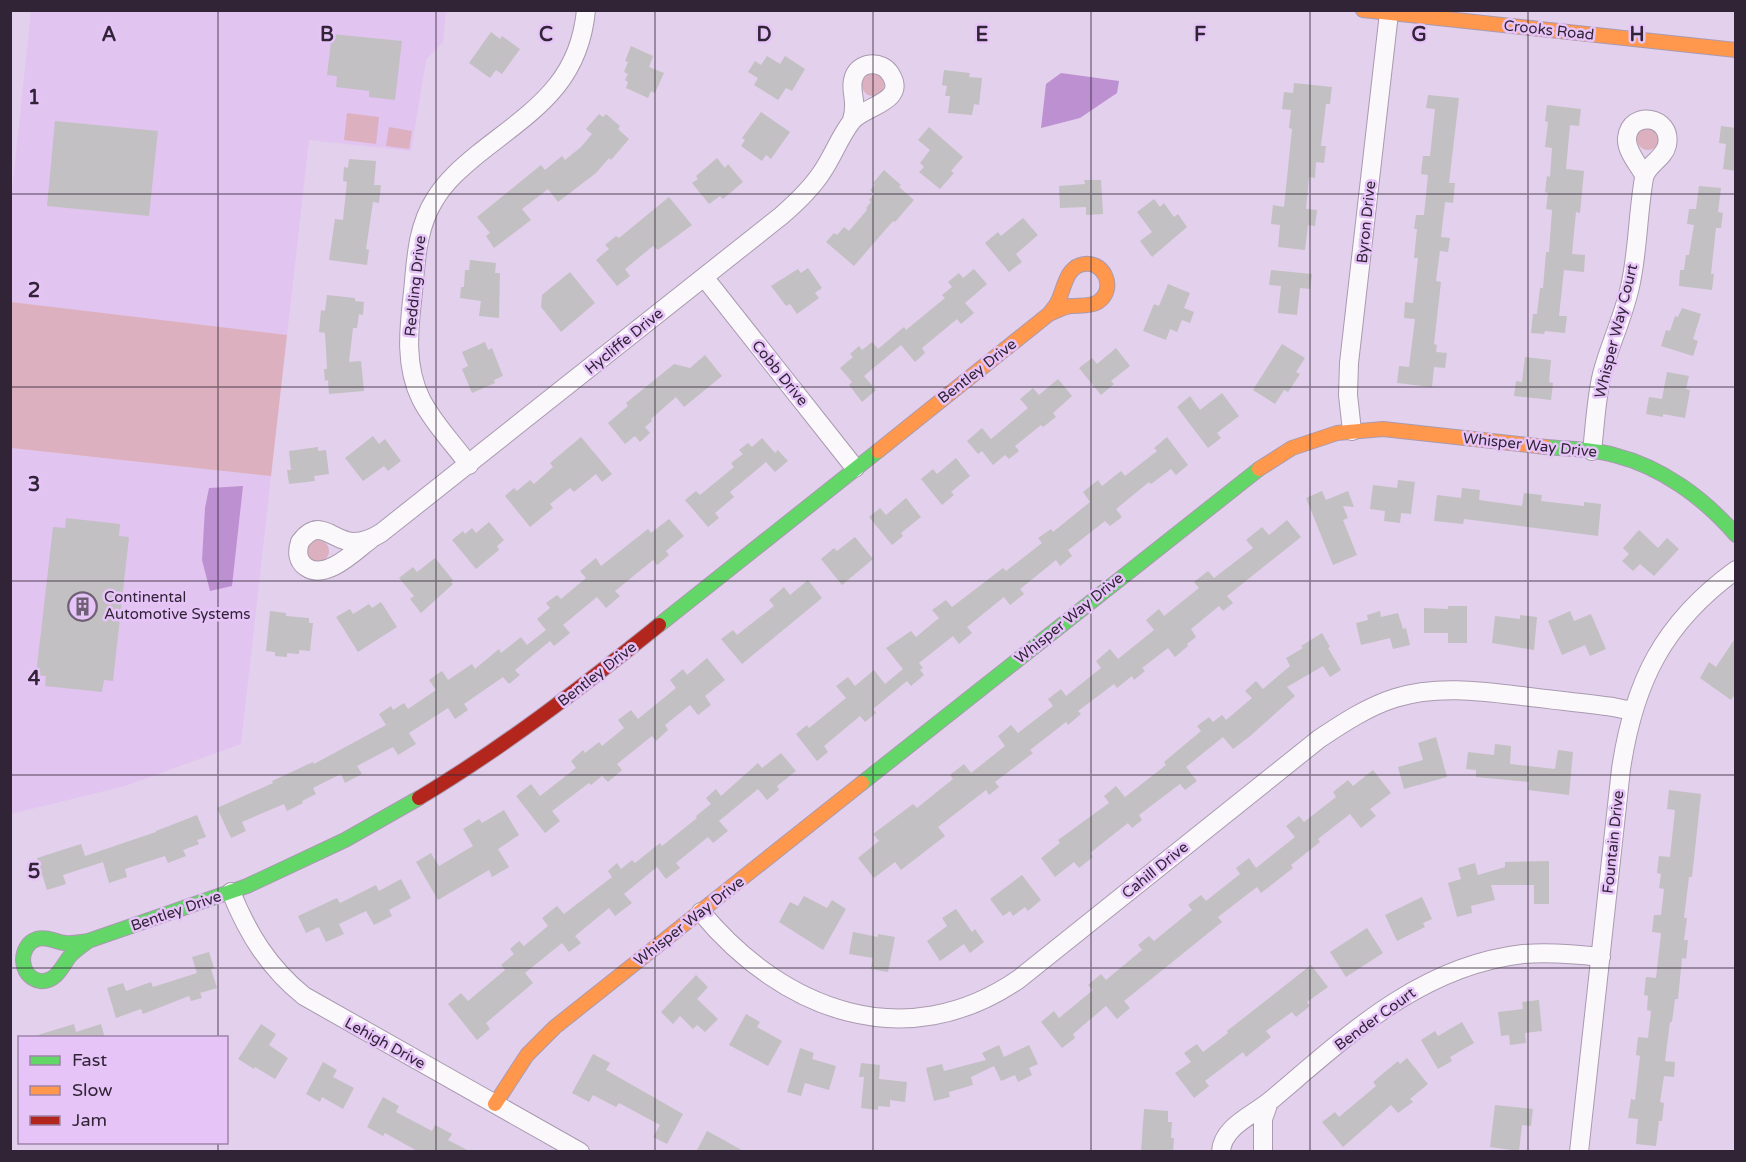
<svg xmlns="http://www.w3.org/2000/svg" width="1746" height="1162" viewBox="0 0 1746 1162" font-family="'Varela Round',sans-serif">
	<rect width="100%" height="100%" fill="#e3d0ec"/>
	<!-- built -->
	<path fill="#e2c4f1" d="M31 11H446L443 42 426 60 411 151 309 140 287 335 11 302V200Z
		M10 448 271 476 241 744 125 786 11 814Z"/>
	<!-- green -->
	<path fill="#dcb0be" d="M862 85a11 11 0 1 1 22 0a11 11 0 1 1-22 0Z
		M347 113 379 117 376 144 344 140Z
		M389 127 412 131 409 149 386 146Z
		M1637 139a11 11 0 1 1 22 0a11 11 0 1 1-22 0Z
		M11 302 287 335 271 476 11 448Z
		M307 551a11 11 0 1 1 22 0a11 11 0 1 1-22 0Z"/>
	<!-- water -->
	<path fill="#bd90d1" d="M1061 73 1119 81 1117 93 1080 118 1041 128 1046 84Z
		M243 486 232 586 210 591 202 560 205 508 209 488Z"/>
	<!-- building -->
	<path fill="#c2c0c2" d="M491 32 500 39 502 36 520 49 502 74 496 70 490 78 469 63Z
		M332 34 402 41 395 100 369 97V91L336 87 337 76 327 75Z
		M631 46 653 56 649 67 664 73 655 93 651 91 648 98 626 88 628 82 625 80 628 74 624 72 628 62 625 61Z
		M767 56 780 64 785 56 805 69 792 91 786 88 778 100 754 85 758 78 748 72 755 61 761 65Z
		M944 70 970 73 969 77 982 78 979 105 974 104 972 115 948 113 950 96H945L947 86 942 85Z
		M1294 83 1332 87 1330 104H1326L1321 146H1326L1324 163 1316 162 1315 178 1309 177 1306 209 1317 210 1315 226 1308 225 1305 250 1278 247 1280 225 1271 224 1273 205 1284 207 1292 129 1289 128 1291 110 1282 109 1284 92 1293 93Z
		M1428 95 1459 98 1449 183H1455L1453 203 1445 202 1441 237 1450 238 1448 252 1440 251 1436 281 1441 282 1434 344 1437 345 1436 352 1447 353 1445 368 1434 367 1432 387 1397 383 1399 366 1409 367 1415 319 1404 318 1405 302 1413 303 1418 258H1414L1417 229H1414L1416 215H1424L1428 175 1421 174 1423 156H1430L1435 109 1426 108Z
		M1547 105 1581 109 1579 126 1570 125 1566 169 1584 171 1580 213 1576 212 1572 254 1585 255 1584 272 1564 270 1559 316H1567L1565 333 1545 331 1544 334 1531 333 1533 314H1537L1540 288H1543L1546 252H1549L1552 210 1546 209 1548 193 1545 192 1547 176 1550 177 1552 148 1545 147 1548 122 1545 121Z
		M761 112 790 132 771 159 766 155 762 161 741 146 745 140 742 138Z
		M599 114 603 117 606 114 620 126 618 129 629 139 611 160 609 158 596 173 558 202 548 189 522 209 531 220 494 248 486 236 490 233 477 217 541 165 545 170 562 156 565 160 581 147 592 134 586 129Z
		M55 121 158 131 149 216 47 206Z
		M1721 126 1736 128V171L1723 169 1726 144 1719 143Z
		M929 127 963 157 951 171 954 173 940 189 919 172 924 167 920 163 930 150 918 140Z
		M717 158 725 168 728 164 743 182 723 199 720 196 709 204 692 183 698 179 696 176Z
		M349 159 376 161 374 185H381L379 203 373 202 366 249 369 250 367 265 329 260 335 219 343 220 347 182 343 181 344 167 348 168Z
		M884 170 901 185 899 187 914 200 895 222 893 221 854 266 826 242 834 233 837 235 844 227 849 231 867 210 866 208 871 202 869 200 874 194 870 190 875 185 873 183Z
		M1084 180H1101L1103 214 1086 215V207L1060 208 1059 186 1085 184Z
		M1699 186 1721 188 1718 212 1723 213 1721 228H1716L1711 274H1714L1712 290 1679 286 1680 270H1684L1686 255H1689L1694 225 1687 224 1689 209H1696Z
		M669 197 692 225 658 250 653 246 625 269 630 276 617 286 596 260 609 249 605 245 616 236 619 238Z
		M1154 199 1160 207 1164 203 1174 217 1178 214 1187 227 1152 257 1140 241 1152 232 1137 212Z
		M1023 218 1038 235 1016 254 1022 262 1009 272 985 243 998 232 1001 236Z
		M470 260 496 263 495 273H500L499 318 479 316 481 301 460 298 461 287H464L465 270H469Z
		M808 268 822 288 815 293 819 298 797 314 790 304 786 306 771 286 798 269 801 273Z
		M974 269 987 284 965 303 974 313 961 324 957 319 922 348 925 353 915 362 901 345 864 376 876 390 862 402 849 385 852 382 840 368 853 357 850 354 859 346 862 350 872 342 878 349 904 327 906 330 945 298 942 295 952 287 948 282 959 273 963 278Z
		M1271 270 1312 274 1310 289 1300 288 1297 315 1278 313 1281 286 1269 285Z
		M570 272 595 303 561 332 541 307 542 295Z
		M1168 284 1190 293 1184 308 1194 312 1190 323 1182 320 1177 332 1170 329 1166 340 1143 331 1154 304 1159 306Z
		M327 295 355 298V301L364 302 363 315 359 314 357 328H353L349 362 361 361 364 391 329 394 328 380 325 381 324 369H327L325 333 319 332 321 310 325 311Z
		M1682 308 1701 314 1693 339 1698 341 1693 356 1661 346 1666 330 1670 331 1675 316 1678 317Z
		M485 342 488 350 492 348 503 376 494 380 495 383 472 393 462 369 468 366 462 352Z
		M1282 344 1305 358 1296 372 1300 374 1288 392 1284 390 1275 404 1253 390Z
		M1116 348 1130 366 1111 381 1114 384 1101 395 1079 368 1092 358 1097 364Z
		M705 355 722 376 684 407 676 397 651 419 652 421 645 427 650 433 640 442 635 436 625 444 608 423 628 406 626 403 674 364 690 368Z
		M1525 357 1551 360 1549 382 1553 383 1551 400 1514 396 1516 381 1522 382Z
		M1667 372 1689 376 1686 389 1690 390 1685 418 1663 414V417L1646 414 1649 397 1662 399Z
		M1058 379 1072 396 1053 413 1056 417 1043 427 1041 425 1015 446 1019 451 1009 459 1005 455 993 465 982 451 978 454 967 441 982 428 991 439 1028 408 1020 399 1033 388 1039 395Z
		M1222 393 1239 416 1217 433 1221 438 1208 448 1177 407 1190 396 1200 410Z
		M373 436 379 444 385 439 401 461 388 471 384 466 363 481 345 458Z
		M581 437 612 474 602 482 596 474 574 492 570 488 550 504 553 508 530 527 505 496 514 488 517 491 530 480 534 484 553 467 550 463Z
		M1167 437 1188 465 1176 475 1171 469 1151 484 1149 482 1116 509 1122 517 1110 526 1105 521 1068 550 1072 556 1060 566 1056 560 1020 589 1024 594 1010 605 1004 597 967 627 972 633 959 644 953 636 919 663 923 668 920 670 924 675 911 686 907 681 873 709 876 713 865 722 860 716 824 746 828 752 817 761 796 734 807 725 809 728 846 698 836 686 848 677 855 686 874 670 885 684 903 669 886 648 911 631 916 637 939 618 932 610 946 600 952 607 1003 568 1006 571 1042 543 1038 538 1051 529 1053 532 1090 502 1083 492 1098 480 1102 486 1121 471 1125 476 1157 451 1154 448Z
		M762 438 775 453 778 450 788 461 775 472 766 462 730 492 734 497 715 513 719 518 708 527 685 500 696 491 700 495 734 467 731 463 743 454 739 450 748 443 752 447Z
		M318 447V451L326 450 329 474 314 476 315 481 289 484 287 470H291L289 451Z
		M956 458 970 476 951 492 954 495 942 505 921 479 933 469 937 474Z
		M1398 480 1415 482 1411 514 1401 513 1400 523 1384 521 1385 511 1370 509 1373 485 1397 488Z
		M1462 488 1480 490 1479 500 1522 506 1524 493 1542 495 1541 501 1584 506V502L1601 504 1598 536 1464 519 1463 524 1434 521 1437 495 1461 498Z
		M1322 491 1326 500 1348 491 1354 507 1343 506 1348 518 1343 520 1357 555 1333 565 1306 498Z
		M906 498 921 517 901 533 903 536 892 545 869 517 880 508 886 515Z
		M66 518 120 524 119 536 129 537 113 681 104 680 102 692 45 686 46 676 36 675 53 527 65 528Z
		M669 519 684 536 666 551 669 555 657 565 653 560 615 591 620 596 606 608 597 597 563 625 570 633 554 646 550 641 515 670 520 675 509 684 503 677 464 704 468 710 455 719 448 708 409 733 416 744 398 755 393 747 357 766 362 774 345 783 341 774 313 788 316 794 302 801 303 803 287 811 284 804 242 822 246 831 231 838 217 808 273 783 272 781 313 762 314 764 386 725 379 714 391 706 393 710 404 703 408 709 436 690 429 680 442 671 448 680 472 664 475 669 499 649 501 653 521 637 527 645 546 630 537 619 550 608 546 603 557 595 561 599 586 578 580 571 596 558 601 566 648 529 651 533Z
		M1287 520 1301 537 1227 596 1233 603 1223 611 1219 606 1191 629 1196 637 1187 644 1188 646 1175 657 1168 648 1142 668 1145 671 1134 680 1132 676 1117 688 1114 684 1078 711 1081 714 1068 725 1066 722 1030 750 1033 753 995 782 999 787 989 795 986 790 938 827 945 836 901 870 895 862 874 878 858 858 879 841 873 834 913 804 917 808 953 779 950 775 964 764 971 773 1005 746 998 736 1011 725 1018 733 1053 706 1048 699 1061 689 1066 696 1101 668 1096 661 1110 649 1118 659 1154 630 1146 620 1159 609 1164 616 1199 588 1194 582 1208 571 1214 578 1253 548 1246 540 1262 527 1269 535Z
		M489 522 504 540 497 546 499 550 476 569 452 540 463 531 465 534 472 528 476 533Z
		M1639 530 1658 548 1667 538 1679 549 1654 576 1640 564 1633 571 1622 561 1629 554 1623 548Z
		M855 537 873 559 842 585 821 559 834 548 837 551Z
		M435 558 453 580 451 582 453 584 421 613 410 599 414 596 399 578 413 567 417 572Z
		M808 580 822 598 742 664 721 639 733 630 737 635 774 606 769 600 784 587 790 595Z
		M381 602 397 627 358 652 336 617 350 609 353 614 369 604 372 608Z
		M1448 606H1467V643H1448V633H1424V608L1448 609Z
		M270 611 286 613V616L309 618V623H313L310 651 299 650V654L287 653V657L275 656V652L266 651Z
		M1380 611 1381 617 1398 613 1403 629 1406 628 1410 645 1393 649 1390 638 1361 645 1356 623 1368 620 1367 615Z
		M1570 611 1574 621 1591 614 1606 649 1590 656 1585 645 1562 655 1548 621Z
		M1520 615 1537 617 1534 650 1492 643 1495 616 1520 619Z
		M1322 633 1330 647 1328 648 1341 670 1330 677 1323 666 1287 687 1295 696 1249 737 1233 749 1223 737 1186 767 1197 781 1185 790 1180 784 1139 815 1142 820 1132 828 1128 823 1090 853 1093 857 1079 868 1074 862 1055 877 1041 858 1060 843 1058 840 1109 803 1104 796 1116 786 1125 797 1166 765 1164 762 1201 731 1197 726 1209 717 1213 722 1222 715 1226 720 1252 698 1245 691 1256 681 1263 689 1290 666 1286 658 1303 648 1301 646Z
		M1736 637V692L1731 700 1700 678 1709 662 1716 667Z
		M707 658 725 680 705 696 711 705 698 715 690 705 665 725 668 730 656 741 652 736 617 764 622 770 608 782 602 776 591 785 589 783 552 811 560 821 545 833 516 796 531 784 540 796 576 768 571 761 583 750 585 753 599 742 602 746 624 728 618 720 631 710 638 719 676 688 670 680 683 669 687 675Z
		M1436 737 1447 777 1404 789 1398 767 1423 760 1418 743Z
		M1495 744 1511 746 1510 764 1555 769 1558 750 1573 752 1569 795 1528 790 1529 782 1476 777V770L1466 769 1468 752 1494 755Z
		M781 753 796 771 777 786 779 790 767 800 758 789 719 821 728 831 713 843 708 837 676 863 680 868 666 879 657 867 624 894 632 903 615 916 609 908 575 936 581 943 569 952 562 943 525 973 533 983 486 1023 490 1029 477 1040 448 1004 461 993 468 1001 505 970 501 965 514 954 510 949 519 941 524 946 548 926 542 918 557 906 564 914 612 877 608 871 617 863 621 869 632 860 635 863 660 843 662 846 697 818 696 816 711 804 706 798 716 789 721 796 758 763 762 768Z
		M1373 770 1391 793 1370 809 1376 816 1361 828 1350 814 1318 839 1320 842 1291 865 1293 868 1261 893 1257 887 1218 917 1222 922 1124 1001 1130 1008 1117 1019 1106 1006 1073 1034 1075 1038 1062 1048 1041 1022 1054 1011 1059 1018 1093 990 1088 985 1101 974 1106 980 1142 950 1138 945 1149 936 1154 941 1192 910 1188 905 1201 895 1206 901 1240 874 1236 868 1249 858 1256 868 1295 837 1286 826 1299 816 1304 822 1336 797 1333 792 1348 780 1353 786Z
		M1669 790 1701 794 1692 877H1689L1684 918H1687L1684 940H1688L1686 959 1682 958 1678 999H1675L1672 1022H1670L1665 1061 1675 1062 1674 1077 1664 1076 1660 1102 1664 1103 1662 1121H1659L1656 1146 1636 1144 1638 1119 1628 1118 1631 1099 1635 1100 1640 1056 1636 1055 1638 1037 1648 1038 1651 1011 1647 1010 1648 996 1644 995 1646 977 1656 978 1661 933 1652 932 1654 915H1661L1664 889 1659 888 1661 874 1657 873 1659 856 1670 857 1675 810 1667 809Z
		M504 810 519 835 498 849 509 867 492 877 489 870 438 900 416 862 431 853 439 866 473 846 463 829 479 819 482 823Z
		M197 815 206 837 197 840 199 844 183 850 186 856 168 863 165 856 125 869 127 877 109 883 103 862 63 875 66 884 47 890 37 858 81 844 85 856 156 832V831Z
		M1549 861V904H1534V885H1491L1495 900 1471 906 1472 913 1457 917 1448 883 1461 879 1458 868 1475 863 1478 875 1505 867V862Z
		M1022 875 1041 900 1028 911 1025 907 1013 916 1010 911 1003 916 990 899Z
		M401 879 411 898 389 910 392 916 374 925 366 911 339 924 344 934 326 942 319 927 306 933 298 916 337 898 340 903 376 885 379 891Z
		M804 896 827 908 832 900 846 909 823 950 779 922 790 902 798 906Z
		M1422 897 1432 919 1423 923 1425 927 1397 941 1385 915Z
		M956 909 972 932 975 929 984 942 970 953 964 944 940 961 927 941 947 926 942 918Z
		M1367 928 1383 953 1346 977 1330 952Z
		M853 932 878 937V934L895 937 888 972 871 969 873 958 849 954Z
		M209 952 214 968 211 969 217 988 200 993 202 998 191 1001 189 996 143 1014 141 1009 116 1018 107 988 123 983 126 991 151 982 153 987 197 973 192 957Z
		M1311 965 1328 987 1307 1002 1310 1006 1296 1017 1292 1012 1266 1031 1271 1037 1246 1057 1243 1052 1205 1081 1209 1086 1194 1098 1175 1073 1191 1062 1184 1053 1197 1044 1203 1052 1228 1033 1227 1031Z
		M696 975 708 987 697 999 718 1019 705 1032 697 1025 693 1029 680 1016 673 1024 661 1012Z
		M1539 1000 1542 1031 1525 1033 1526 1043 1510 1045 1509 1035 1501 1036 1498 1012 1523 1009 1522 1002Z
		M746 1014 760 1022 757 1027 782 1041 768 1066 729 1045Z
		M1462 1022 1474 1043 1450 1057 1452 1061 1438 1069 1421 1040 1435 1031 1438 1036Z
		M74 1024 76 1032 101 1024 105 1038H39L38 1035Z
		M261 1024 276 1034 269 1045 288 1058 275 1079 255 1067 254 1069 238 1059Z
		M999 1045 1004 1057 1029 1045 1038 1064 1029 1068 1032 1075 1018 1082 1015 1075 1001 1081 994 1066 971 1077 973 1085 949 1092 950 1097 934 1101 926 1068 942 1064 944 1071 986 1060 982 1053Z
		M800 1048 814 1053 812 1059 836 1066 829 1090 805 1083 801 1096 787 1092Z
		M593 1054 610 1063 606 1070 683 1114 667 1144 653 1137 660 1125 619 1103 616 1107 593 1095 589 1102 572 1093Z
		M1407 1058 1428 1084 1410 1099 1413 1102 1398 1113 1391 1105 1343 1147 1322 1122 1335 1112 1339 1117 1376 1086 1373 1082 1398 1061 1400 1064Z
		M323 1062 337 1070 333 1077 354 1088 343 1109 322 1097 320 1102 306 1094Z
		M861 1063 880 1065 879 1079 907 1082 905 1102 890 1100V1107L878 1106V1110L861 1108 864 1077H859Z
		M383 1097 399 1106 396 1112 432 1131 435 1125 452 1134 448 1140 471 1152H419L385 1133 383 1136 367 1127Z
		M1495 1105 1533 1109 1531 1126 1522 1125 1519 1151 1490 1147Z
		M1144 1109 1168 1111V1122H1172L1171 1138H1174L1173 1152H1141Z
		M707 1131 722 1139 745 1152H696Z"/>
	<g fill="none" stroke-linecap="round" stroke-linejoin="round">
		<defs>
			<path id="street" d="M704 277 855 468
				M1352 431 1348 395 1349 363 1389 13
				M1592 451C1595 426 1596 399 1602 374 1610 343 1625 314 1631 282 1638 248 1638 212 1644 178 1647 164 1664 159 1667 145 1673 116 1630 109 1627 138 1626 151 1638 164 1644 175
				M469 465C453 443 433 423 421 399 404 365 409 327 413 292 416 260 417 227 435 199 446 181 461 168 478 154 532 111 579 85 586 10
				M371 539C355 551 326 581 306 567 297 561 297 551 300 542 320 515 332 542 354 542 365 542 373 538 381 533L781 216C796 203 811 189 822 172 833 156 840 136 852 121 864 106 907 102 891 75 882 59 857 61 853 80 850 93 858 101 852 120
				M231 892C248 934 269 968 304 996L580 1152
				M701 912C783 1011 906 1057 1019 979L1319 739C1343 723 1367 707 1395 698 1436 685 1481 691 1522 696 1553 700 1583 703 1613 707L1632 711
				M1221 1152C1222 1127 1253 1115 1270 1101 1346 1037 1419 966 1523 954 1549 952 1575 954 1601 957
				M1263 1152V1119L1269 1102
				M1579 1152 1621 769C1634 682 1663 623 1736 570"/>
			<path id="fast" d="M1546 447C1568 449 1593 449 1614 455 1662 467 1704 498 1736 535
				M659 625 878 451
				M862 783 1259 469
				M88 941C82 946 75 950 70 956 62 966 56 983 40 981 18 977 18 945 37 939 46 936 56 942 65 943 73 944 80 942 88 941L247 886 345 840 419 798"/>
			<path id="slow" d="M1363 10 1736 50
				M878 451 1049 314C1056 311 1063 307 1071 306 1079 305 1090 307 1098 302 1118 289 1103 257 1080 265 1065 270 1064 291 1057 303 1055 307 1052 310 1049 314
				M1259 469 1292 448 1337 433 1383 429 1546 447
				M495 1104 527 1055 555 1027 862 783"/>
			<path id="jam" d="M419 798C504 747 582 687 659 625"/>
		</defs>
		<!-- street casing -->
		<use href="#street" stroke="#a99ab0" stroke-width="20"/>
		<!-- fast casing -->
		<use href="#fast" stroke="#a99ab0" stroke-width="16"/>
		<!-- slow casing -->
		<use href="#slow" stroke="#a99ab0" stroke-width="16"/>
		<!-- jam casing -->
		<use href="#jam" stroke="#a99ab0" stroke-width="16"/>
		<!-- street -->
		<use href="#street" stroke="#fbf8fc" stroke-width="18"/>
		<!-- fast -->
		<use href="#fast" stroke="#63d668" stroke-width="14"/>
		<!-- slow -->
		<use href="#slow" stroke="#ff974d" stroke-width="14"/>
		<!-- jam -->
		<use href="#jam" stroke="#b3261e" stroke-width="14"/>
	</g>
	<!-- grid -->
	<path fill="none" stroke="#312437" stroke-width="1.5" stroke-opacity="0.55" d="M218 10V1038M436 10V1152M655 10V1152M873 10V1152M1091 10V1152M1310 10V1152M1528 10V1152M10 194H1736M10 387H1736M10 581H1736M10 775H1736M10 968H1736M218 1142V1152"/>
	<!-- icons -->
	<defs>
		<symbol id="building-ring" viewBox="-11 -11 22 22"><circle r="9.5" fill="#e7c4f8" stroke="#6f6076" stroke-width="1.5"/><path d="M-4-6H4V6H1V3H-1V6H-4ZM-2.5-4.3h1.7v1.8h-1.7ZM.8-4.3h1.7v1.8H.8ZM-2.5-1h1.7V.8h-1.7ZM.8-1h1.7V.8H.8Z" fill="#6f6076"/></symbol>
	</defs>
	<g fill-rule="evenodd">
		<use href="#building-ring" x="66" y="590" width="33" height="33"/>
	</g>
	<g text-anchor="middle" stroke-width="5" stroke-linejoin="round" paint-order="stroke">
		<!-- street labels -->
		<g font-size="15" fill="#312437" stroke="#e7c4f8">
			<text transform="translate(1549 30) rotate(6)" y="5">Crooks Road</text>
			<text transform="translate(1366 222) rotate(-84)" y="5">Byron Drive</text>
			<text transform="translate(415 286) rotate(-84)" y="5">Redding Drive</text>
			<text transform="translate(1616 331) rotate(-76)" y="5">Whisper Way Court</text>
			<text transform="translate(624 341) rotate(-39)" y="5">Hycliffe Drive</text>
			<text transform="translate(977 371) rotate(-38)" y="5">Bentley Drive</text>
			<text transform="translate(780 373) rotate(51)" y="5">Cobb Drive</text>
			<text transform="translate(1530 445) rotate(6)" y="5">Whisper Way Drive</text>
			<text transform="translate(1069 618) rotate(-39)" y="5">Whisper Way Drive</text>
			<text transform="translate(597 674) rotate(-38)" y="5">Bentley Drive</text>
			<text transform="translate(1613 842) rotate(-84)" y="5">Fountain Drive</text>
			<text transform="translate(1155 870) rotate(-39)" y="5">Cahill Drive</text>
			<text transform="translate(176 911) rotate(-19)" y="5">Bentley Drive</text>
			<text transform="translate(689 921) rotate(-38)" y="5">Whisper Way Drive</text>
			<text transform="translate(1375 1019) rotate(-36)" y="5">Bender Court</text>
			<text transform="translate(385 1043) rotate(29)" y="5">Lehigh Drive</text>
		</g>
		<!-- poi labels -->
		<g font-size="15" fill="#312437" stroke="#e7c4f8" text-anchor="start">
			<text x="104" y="602">Continental<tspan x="104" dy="17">Automotive Systems</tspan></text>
		</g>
	</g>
	<g font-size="20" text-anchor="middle" font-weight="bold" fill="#312437" stroke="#e7c4f8" stroke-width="5" stroke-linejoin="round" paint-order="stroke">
		<text x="109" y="41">A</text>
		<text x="327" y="41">B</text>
		<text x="546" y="41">C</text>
		<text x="764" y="41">D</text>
		<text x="982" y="41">E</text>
		<text x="1200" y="41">F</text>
		<text x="1419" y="41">G</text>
		<text x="1637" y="41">H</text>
		<text x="34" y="104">1</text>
		<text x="34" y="297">2</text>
		<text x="34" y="491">3</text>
		<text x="34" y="685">4</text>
		<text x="34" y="878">5</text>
	</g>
	<!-- border -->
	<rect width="1746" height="1162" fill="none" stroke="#312437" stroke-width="24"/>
	<!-- legend -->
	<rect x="18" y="1036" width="210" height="108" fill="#e7c4f8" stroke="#9e84ab" stroke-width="1.5"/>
	<rect x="30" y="1056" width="30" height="9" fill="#63d668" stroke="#9e84ab" stroke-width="1.5"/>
	<text x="72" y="1066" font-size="18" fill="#312437">Fast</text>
	<rect x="30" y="1086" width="30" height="9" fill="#ff974d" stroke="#9e84ab" stroke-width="1.5"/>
	<text x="72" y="1096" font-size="18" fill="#312437">Slow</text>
	<rect x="30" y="1116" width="30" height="9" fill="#b3261e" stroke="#9e84ab" stroke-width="1.5"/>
	<text x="72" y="1126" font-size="18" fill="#312437">Jam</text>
</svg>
